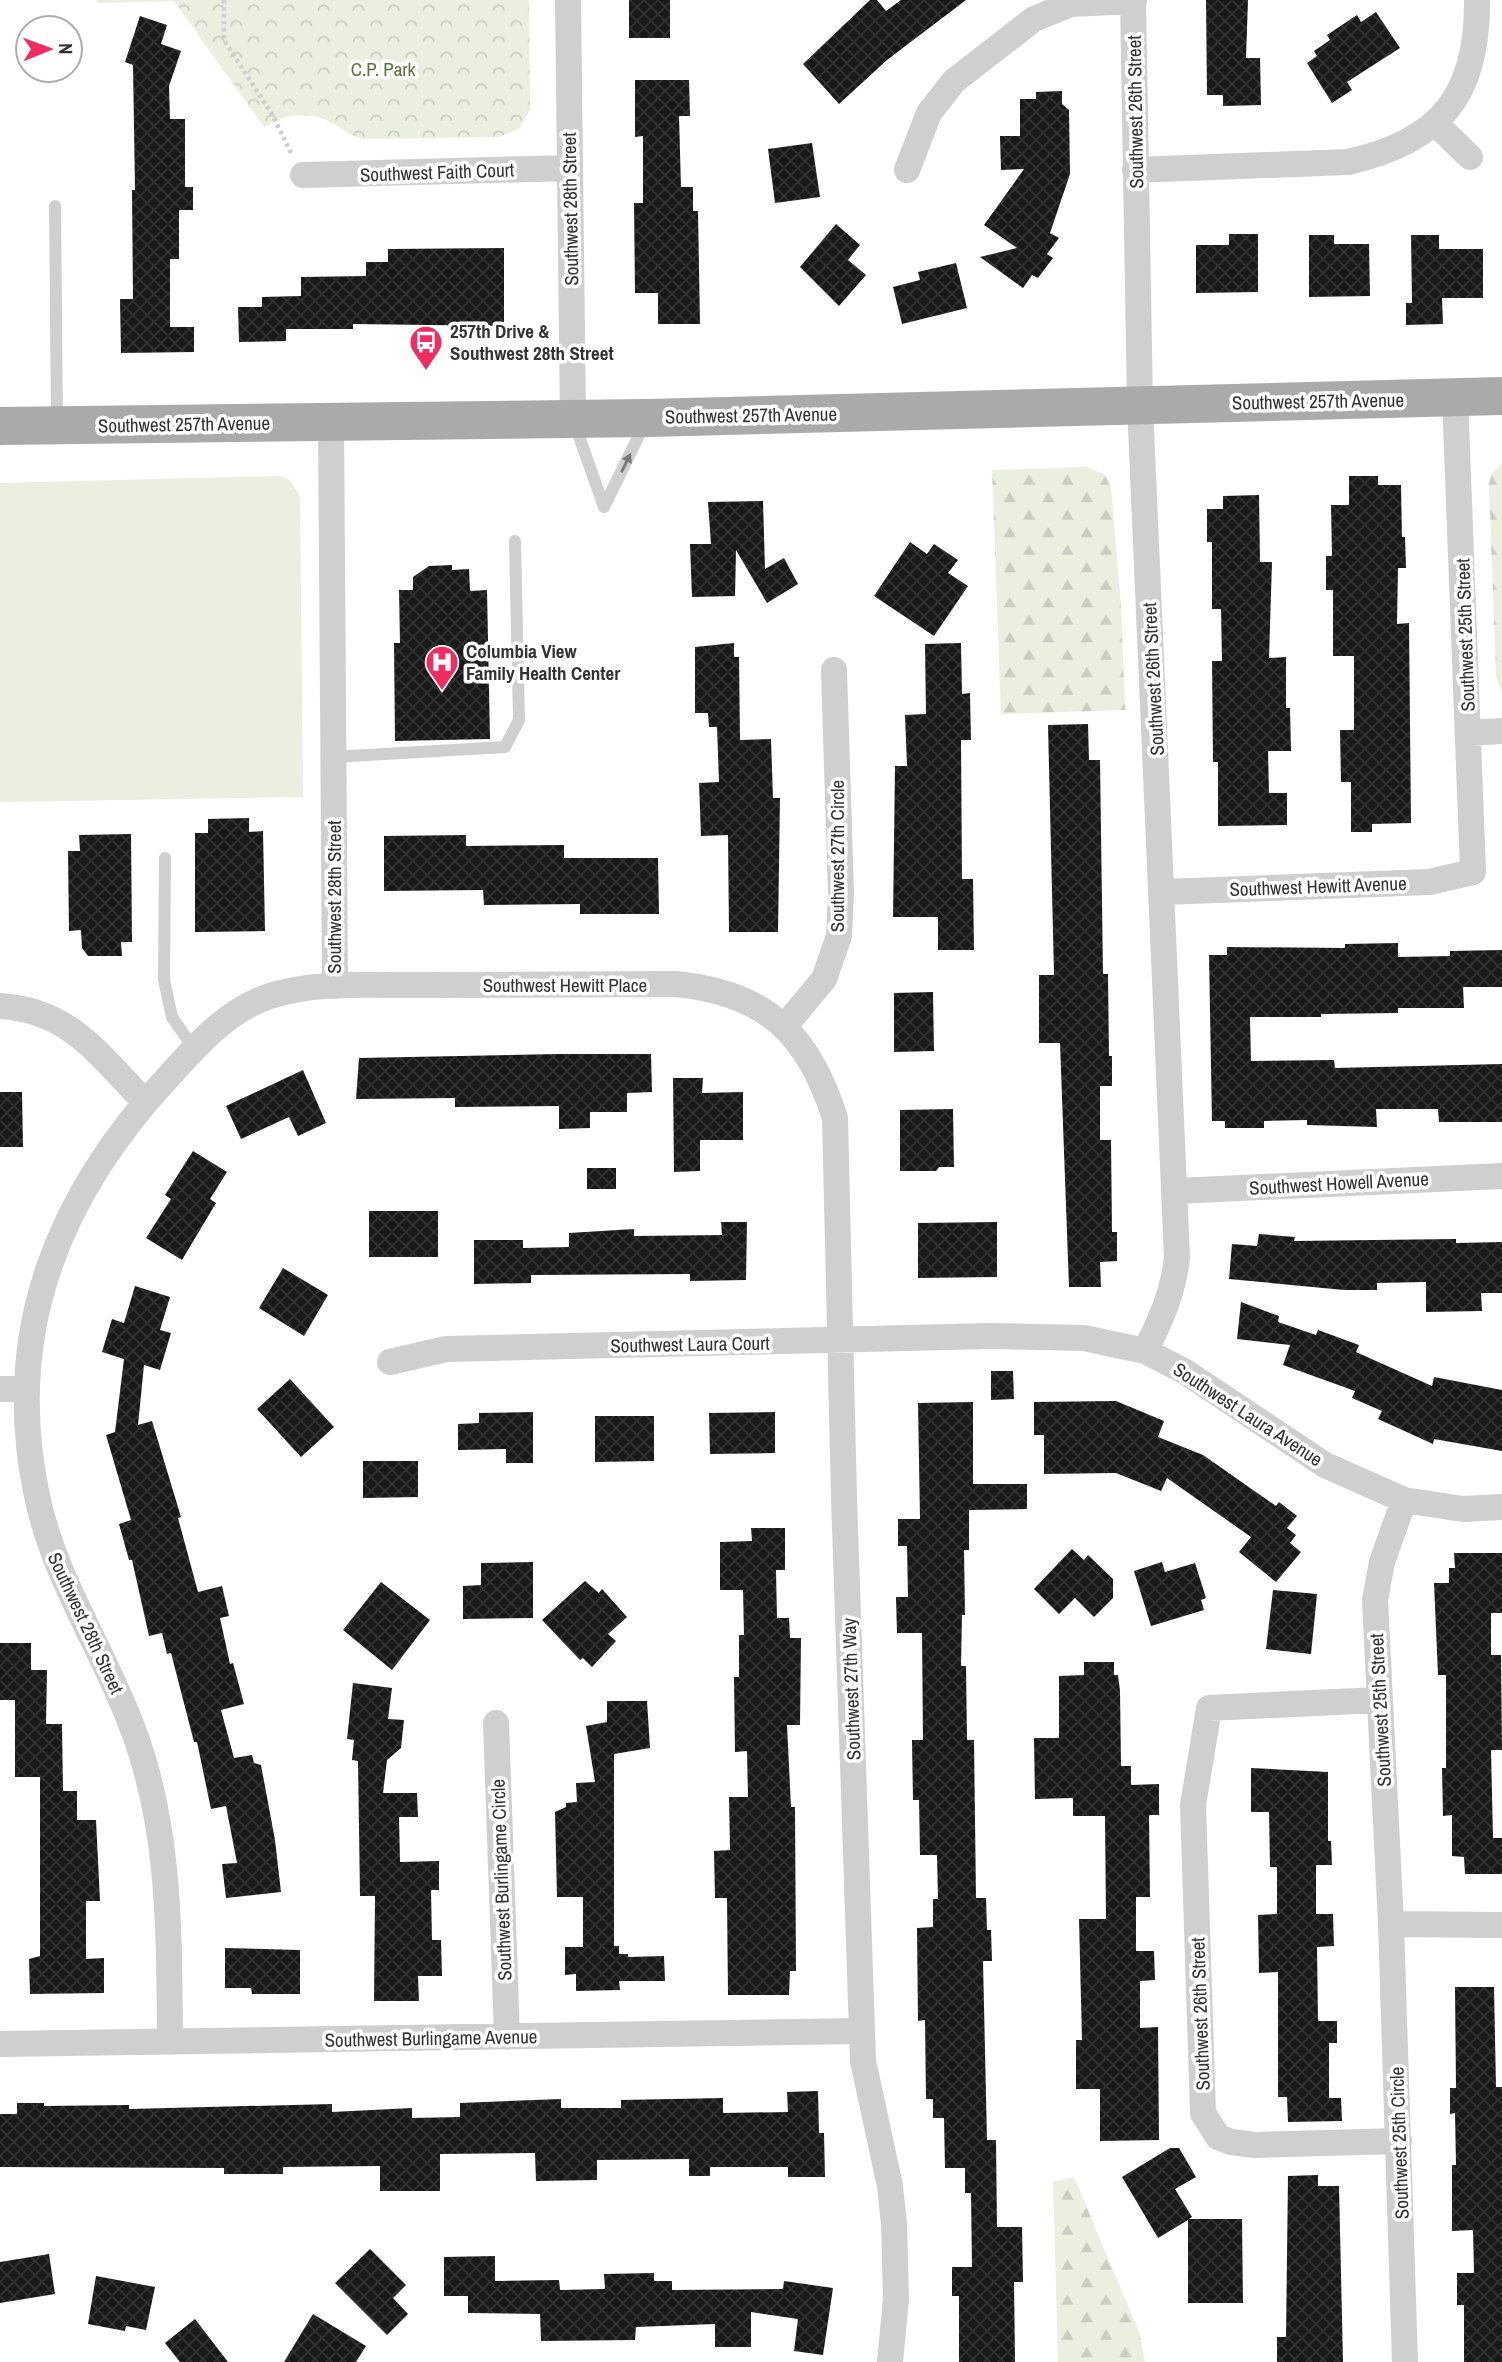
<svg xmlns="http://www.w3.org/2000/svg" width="1502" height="2362" viewBox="0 0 1502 2362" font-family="'Archivo Narrow',sans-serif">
	<defs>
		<pattern id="forest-firs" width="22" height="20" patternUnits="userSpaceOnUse" patternTransform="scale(1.75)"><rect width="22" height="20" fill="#ebefe0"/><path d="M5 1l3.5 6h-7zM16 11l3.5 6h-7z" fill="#cacdc1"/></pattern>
		<pattern id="park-crowns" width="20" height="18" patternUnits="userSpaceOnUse" patternTransform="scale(1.75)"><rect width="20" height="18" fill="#ebefe0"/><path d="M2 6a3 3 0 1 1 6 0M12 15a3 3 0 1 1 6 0" fill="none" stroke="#cacdc1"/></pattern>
		<pattern id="building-cross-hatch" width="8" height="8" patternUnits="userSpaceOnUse" patternTransform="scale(1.75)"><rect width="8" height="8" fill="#191919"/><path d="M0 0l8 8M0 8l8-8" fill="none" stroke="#323232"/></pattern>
	</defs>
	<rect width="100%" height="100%" fill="#fff"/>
	<!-- grass -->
	<path fill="#ebefe0" d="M280 476 290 480 300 497 303 797 0 802V483Z"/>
	<!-- forest -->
	<path fill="url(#forest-firs)" d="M1502 463V692L1496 677 1489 483 1492 473Z
		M1087 467 1104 474 1111 487 1121 605 1125 710 1001 714 992 470Z
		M1074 2177 1139 2332 1145 2362H1058L1053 2182Z"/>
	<!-- park -->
	<path fill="url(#park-crowns)" d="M97 0H529L530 110 519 129 499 137 364 139C352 137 345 130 334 124 312 110 285 113 264 127L174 1 97 3Z"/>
	<!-- building -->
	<path fill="url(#building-cross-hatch)" d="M629 0H670V38H629Z
		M870 0H877L886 11 901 0H966L887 60 839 104 803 64Z
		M1206 0H1248L1246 58H1260L1261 105 1223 106V95H1207Z
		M1376 12 1400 48 1347 82 1352 90 1332 103 1307 63 1317 56 1314 51 1330 40 1327 35 1357 15 1361 22Z
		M140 16 167 25 161 44 181 51 169 86 170 119H185V187H193V210H179V259H170V327H194V352L121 353 120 299H133L132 190H135L133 65 125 62Z
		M635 80H689L690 116H679L681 187H693V211H698L700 324H658V293H635L634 203H643V136L635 137Z
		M1062 91V104L1069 110 1070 174 1050 233 1059 238 1047 254 1053 258 1038 278 1032 275 1023 288 980 257 1017 248 984 225 1024 169 1001 170 1000 136H1020V99H1036V92Z
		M812 143 820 197 775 203 768 149Z
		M836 224 860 245 848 260 866 275 839 306 800 267Z
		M1229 234H1258V292L1196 293V245H1229Z
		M1309 235H1334V244H1369L1370 296 1309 297Z
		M1411 235H1439V249H1483V298H1442L1443 324 1406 325V303H1412Z
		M504 248V326L353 324V329H286V341L239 342 238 307H262V297L301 296V277L366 276V262H388V249Z
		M956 263 967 308 902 324 893 287 920 280 918 272Z
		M1349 476H1378V485H1401L1402 537H1405L1406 568H1398L1397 624 1409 623 1411 823 1372 824V832H1351V782H1341L1340 730H1354V656H1333V590H1326V556H1332L1331 505H1349Z
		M1259 495 1260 562H1272L1269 658 1286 657V708H1290L1291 751H1268L1269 793H1287V825L1218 826V762H1213L1212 661H1222L1221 609H1212V542H1207V509H1223V496Z
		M763 501 765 569 784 558 798 584 767 603 736 550 735 596 692 597 690 544H711L708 502Z
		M910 542 927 554 934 544 958 560 948 573 968 586 934 636 874 596Z
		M452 565V570L469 569 470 591 487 590 490 739 395 741 394 643H400L399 590H413V577L429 566Z
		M734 643V657H739L740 740 771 739 773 798H780L778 932H729L728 835 701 836 699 783 719 782 717 727H709L708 713H695V647Z
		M961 643 962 694 970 693 971 740H961L962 879H973L974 950H938V917H893L895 766H907L905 715 926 714 925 644Z
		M1088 724 1089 760H1100L1103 974H1108L1109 1056H1112V1086H1100V1140H1111L1112 1232H1117V1261L1100 1262 1101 1287H1069L1060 1043H1039V975H1054L1048 725Z
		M249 818V832L263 831 265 931 195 932V833H208V819Z
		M131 834 132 942H121L122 956H88L82 948 81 930 69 931 68 851H80L79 835Z
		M466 835V846L564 845V858H658L659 914H580V904L484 905 483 890 384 891V836Z
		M1398 943V957L1450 956V951L1502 950V987H1463L1464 1008H1398V1013L1321 1014V1017H1250L1251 1061 1334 1060 1335 1068 1502 1064V1122H1439L1438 1109H1376L1377 1127 1307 1125V1120L1264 1121V1128H1225V1121H1212L1209 955H1227V947L1345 948V944Z
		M933 992 934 1051 894 1052V993Z
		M558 1054H651L652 1092 627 1093V1112H590V1128L559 1129V1106L455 1107V1098L356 1099 359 1058Z
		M303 1070 326 1123 298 1136 289 1117 241 1139 226 1106Z
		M673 1078H703L702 1093 743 1092V1140H700V1171L674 1172Z
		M0 1092H22L23 1147H0Z
		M953 1109 954 1167H939L936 1171H900V1110Z
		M193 1151 227 1172 210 1199 216 1203 182 1260 146 1238 171 1199 165 1195Z
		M587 1168H616V1189H587Z
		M369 1211H438V1257H369Z
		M721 1222H747L746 1280 690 1281V1274L531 1275V1283L474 1284V1240H523V1248L569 1247V1233L634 1229V1236L722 1235Z
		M997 1222V1277L918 1278V1223Z
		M1259 1234 1295 1237 1294 1241 1456 1239V1243L1502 1242V1293H1481L1482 1311 1426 1312V1282L1377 1283V1290H1344L1229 1279 1232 1244 1257 1246Z
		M283 1268 328 1295 304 1336 259 1308Z
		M135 1286 170 1297 160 1330 171 1333 160 1370 144 1365 138 1425 152 1421 181 1517 178 1518 198 1592 222 1586 229 1616 220 1618 230 1664 233 1663 244 1704 221 1710 234 1758 252 1755 254 1763 261 1765 275 1840 281 1892 226 1898 222 1864 237 1863 226 1806 211 1809 197 1742H194L171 1653 167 1654 162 1633 149 1636 132 1560H129L119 1524 131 1520 106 1435 115 1432 124 1359 102 1352 112 1319 124 1323Z
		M1241 1302 1279 1316 1278 1322 1316 1335 1318 1330 1359 1345 1356 1352 1432 1386 1434 1377 1502 1390V1451L1434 1439 1433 1444 1378 1419 1382 1411 1352 1398 1355 1391 1283 1365 1290 1345 1237 1339Z
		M991 1371H1013L1014 1399 991 1400Z
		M290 1379 334 1427 301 1457 257 1409Z
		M1116 1401 1164 1421 1158 1437 1203 1455 1276 1506 1279 1502 1297 1516 1287 1528 1296 1535 1290 1543 1301 1552 1276 1582 1239 1552 1251 1537 1167 1478 1161 1491 1116 1473 1044 1474V1435H1034V1402Z
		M973 1402V1484H1027V1509L969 1510V1550H964L965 1615H962L961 1666H966L967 1740H974L976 1898H986L987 1930H991L992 1961H983L987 2140H996L997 2227H1022L1023 2282H1014L1015 2362H959V2296H952V2267H972L971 2193H965V2168H945L944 2118H933V2099H926L925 2020 918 2021 917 1928 933 1927V1899H938L937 1855H920L919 1800H913L912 1740H923L922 1633H897L896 1597H908L907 1546H898V1519H920L918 1403Z
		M533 1412V1463H506V1449L458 1450V1424L479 1423V1413Z
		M775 1412V1453L710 1454 709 1413Z
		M595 1416H654V1461L595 1462Z
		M363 1461H418V1497L363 1498Z
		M751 1528H785V1570H776L777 1618H789L790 1638H801L800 1725H787L791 1807H795L796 1971H790L789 1995H728L727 1898H715L714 1851 730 1850 729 1797H748L747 1751 735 1752 734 1677H739V1635H744L743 1590H720V1542L752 1541Z
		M1072 1549 1084 1560 1088 1555 1113 1579V1598L1094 1617 1075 1598 1059 1614 1034 1589Z
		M1454 1553H1502V1613H1491V1655H1501L1502 1750H1491L1493 1838H1502V1874H1465L1464 1857 1452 1856V1815L1443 1816 1442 1768H1446V1675H1438L1434 1583H1449V1568H1455Z
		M533 1562V1618L463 1619V1586L481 1585V1563Z
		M1162 1562 1165 1572 1195 1563 1206 1598 1201 1600 1204 1610 1151 1626 1134 1571Z
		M585 1581 599 1593 602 1589 627 1617 608 1634 616 1641 592 1667 583 1658 580 1660 542 1620Z
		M381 1582 430 1620 392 1670 343 1630Z
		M1273 1590 1317 1594 1311 1654 1266 1649Z
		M0 1643H31V1670H47L46 1724H62L63 1791H77V1820H96L100 1901H86V1959L104 1958V1993L30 1994 29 1959 40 1956V1777H15V1700H0Z
		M1084 1662H1114V1675H1118L1120 1691 1121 1766H1131V1785L1159 1784V1815H1149L1150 1897H1136V1951H1154L1155 1980 1140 1981V2028L1158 2027 1159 2140 1100 2141V2089H1076V2040H1082L1079 1919H1106L1105 1816H1073V1798L1035 1799 1034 1738H1059V1676L1084 1675Z
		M353 1683 392 1688 388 1719 404 1720 401 1748 387 1760 383 1793H417L418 1817H399L400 1862 439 1861V1890H431L432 1940H441L442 1976H418L419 2001H374L375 1896H360L358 1761 352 1760 354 1740 347 1739Z
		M607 1701H647L650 1748 614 1754V1946H619V1954H628V1957L664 1956 665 1981H619L620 1990 576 1991V1974L565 1975V1947H583V1897H557L555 1812 566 1807V1803L577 1802 576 1783 595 1782 586 1726 607 1722Z
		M1251 1768 1328 1772V1841H1331L1332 1865H1316V1914H1333L1334 1946 1317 1947 1318 2021H1337V2043H1329V2098H1341L1342 2121 1288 2122 1287 2097H1278V1972L1259 1973 1258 1915 1277 1914V1867H1270L1269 1812H1251Z
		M225 1948 300 1950V1994H252L251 1988H225Z
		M1455 1987H1494L1496 2087H1502V2362H1464V2305H1457V2273H1474L1473 2230 1452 2231V2165H1456L1455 2113 1450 2114V2088H1456Z
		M818 2091 819 2133H824L825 2177H788V2167H710V2176H689V2159L597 2160V2180L536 2181 535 2153 440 2154V2191H380V2166L283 2167V2174H224V2168L0 2167V2114H17V2103H44V2106L129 2105V2109L332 2104V2112L412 2108V2118L460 2117V2103L561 2099V2108H621V2100L723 2098V2113L788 2112 787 2092Z
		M1170 2148H1179L1196 2177 1175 2189 1192 2217 1189 2219H1242L1243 2303H1188V2220L1158 2238 1122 2177Z
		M1318 2175V2186H1339L1343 2362H1277V2337H1286L1288 2176Z
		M370 2249 406 2285 393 2298 408 2314 387 2335 335 2283Z
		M49 2254 55 2294 0 2303V2262Z
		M495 2256V2281L559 2280 560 2290 605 2289 604 2274 654 2273V2281H672V2290L783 2289 784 2281 833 2288 823 2355 794 2351 798 2319 751 2312V2347H715V2324L636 2327 635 2340 541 2341 540 2314 468 2313V2296H444V2257Z
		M96 2276 155 2287 146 2330 126 2326 125 2331 88 2324Z
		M313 2314 366 2346 356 2362H284Z
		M195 2319 228 2362H180L165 2343Z"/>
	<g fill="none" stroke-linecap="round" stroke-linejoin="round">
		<!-- path -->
		<path stroke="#cfcfcf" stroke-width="4.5" stroke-dasharray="3.5 3.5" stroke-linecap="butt" d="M224 0V40L273 116 291 153"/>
		<!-- lane -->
		<path stroke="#cfcfcf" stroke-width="12" d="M55 206 57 422
			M574 422 604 507
			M604 507 645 423
			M333 757 505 747 519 720 515 541
			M165 858 164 980 172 1017 194 1049"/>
		<!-- street -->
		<path stroke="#cfcfcf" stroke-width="26" d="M568 0 573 419
			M1133 0 1140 405 1177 1258C1173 1293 1161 1320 1145 1351
			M1435 123 1470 157
			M907 170 929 113 954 81 1034 19 1071 4 1134 1
			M1135 170 1348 162C1441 141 1478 95 1477 0
			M303 175 570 168
			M331 422 335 986
			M1469 733 1502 731
			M1163 892 1429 882 1473 872 1455 397
			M0 1006C70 1010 99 1055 145 1102
			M785 1026 824 979 839 936 841 893 834 670
			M1176 1191 1502 1176
			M390 1362 446 1349 991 1336 1084 1338 1145 1351 1184 1371 1325 1465 1404 1500 1463 1509 1502 1507
			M0 1389H26
			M1404 1500 1382 1562 1375 1600 1391 1924 1405 2362
			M1378 1700 1209 1708 1193 1805 1203 2113 1218 2137 1231 2142 1255 2145 1399 2141
			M496 1723 507 2037
			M1391 1924 1502 1925
			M170 2042C169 1934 171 1826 131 1724 101 1645 52 1575 36 1491 3 1328 60 1193 170 1075 199 1043 226 1012 267 997 316 980 373 986 424 985 508 985 592 985 676 984 766 993 808 1033 835 1118L844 1498 863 2061 890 2186 894 2224 896 2299 890 2362
			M0 2044 862 2031"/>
		<!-- primary -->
		<path stroke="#aaa" stroke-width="38" d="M0 426 648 418 1502 396"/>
	</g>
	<!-- one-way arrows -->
	<defs><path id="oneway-solid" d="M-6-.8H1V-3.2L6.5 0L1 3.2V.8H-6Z" transform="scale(1.75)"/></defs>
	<use fill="#797979" href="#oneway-solid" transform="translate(626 463) rotate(-64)"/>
	<!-- icons -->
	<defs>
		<symbol id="bus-pin" viewBox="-11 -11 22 30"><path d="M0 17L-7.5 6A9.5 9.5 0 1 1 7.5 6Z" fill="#ef2d63" stroke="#fff"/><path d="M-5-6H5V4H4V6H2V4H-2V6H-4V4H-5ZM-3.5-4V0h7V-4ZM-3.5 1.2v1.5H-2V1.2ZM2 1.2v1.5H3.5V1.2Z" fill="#fff"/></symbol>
		<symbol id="hospital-pin" viewBox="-11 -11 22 30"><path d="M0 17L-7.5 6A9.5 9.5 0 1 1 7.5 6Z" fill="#ef2d63" stroke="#fff"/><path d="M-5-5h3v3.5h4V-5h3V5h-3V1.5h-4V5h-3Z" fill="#fff"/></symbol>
	</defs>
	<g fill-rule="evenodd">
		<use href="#bus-pin" x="407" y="323" width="38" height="52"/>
		<use href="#hospital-pin" x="423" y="643" width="38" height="52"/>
	</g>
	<g text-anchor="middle" stroke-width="7" stroke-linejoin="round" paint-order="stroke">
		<!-- park labels -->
		<g font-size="19" fill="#5f713c" stroke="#fff">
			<text x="383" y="76">C.P. Park</text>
		</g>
		<!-- street labels -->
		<g font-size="19" fill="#323232" stroke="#fff">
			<text transform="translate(1135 112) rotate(-91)" y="7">Southwest 26th Street</text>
			<text transform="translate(437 172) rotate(-2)" y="7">Southwest Faith Court</text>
			<text transform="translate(570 209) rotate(-91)" y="7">Southwest 28th Street</text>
			<text transform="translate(1318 401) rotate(-1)" y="7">Southwest 257th Avenue</text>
			<text transform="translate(751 415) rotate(-1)" y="7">Southwest 257th Avenue</text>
			<text transform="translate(184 424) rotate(-1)" y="7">Southwest 257th Avenue</text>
			<text transform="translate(1465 635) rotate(-92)" y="7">Southwest 25th Street</text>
			<text transform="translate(1153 679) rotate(-93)" y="7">Southwest 26th Street</text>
			<text transform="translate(837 856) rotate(-90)" y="7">Southwest 27th Circle</text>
			<text transform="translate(1318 886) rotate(-2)" y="7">Southwest Hewitt Avenue</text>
			<text transform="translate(334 897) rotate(-90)" y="7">Southwest 28th Street</text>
			<text x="565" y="992">Southwest Hewitt Place</text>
			<text transform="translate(1339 1183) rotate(-3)" y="7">Southwest Howell Avenue</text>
			<text transform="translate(690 1344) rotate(-1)" y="7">Southwest Laura Court</text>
			<text transform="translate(1248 1414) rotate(33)" y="7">Southwest Laura Avenue</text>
			<text transform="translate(86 1623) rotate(65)" y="7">Southwest 28th Street</text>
			<text transform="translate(851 1689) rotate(-92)" y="7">Southwest 27th Way</text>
			<text transform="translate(1380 1710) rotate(-93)" y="7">Southwest 25th Street</text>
			<text transform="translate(501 1880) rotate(-92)" y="7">Southwest Burlingame Circle</text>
			<text transform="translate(1200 2014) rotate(-92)" y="7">Southwest 26th Street</text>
			<text transform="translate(431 2038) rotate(-1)" y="7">Southwest Burlingame Avenue</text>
			<text transform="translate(1399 2143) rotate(-92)" y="7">Southwest 25th Circle</text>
		</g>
		<!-- poi labels -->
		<g font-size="19" font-weight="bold" fill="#323232" stroke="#fff" text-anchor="start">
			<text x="450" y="338">257th Drive &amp;<tspan x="450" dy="22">Southwest 28th Street</tspan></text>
			<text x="466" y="658">Columbia View<tspan x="466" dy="22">Family Health Center</tspan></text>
		</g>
	</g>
	<!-- north arrow -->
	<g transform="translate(49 49) rotate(89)"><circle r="33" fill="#ffffff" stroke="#adadad" stroke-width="2"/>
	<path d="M0-5L12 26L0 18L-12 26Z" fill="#ef2d63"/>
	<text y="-10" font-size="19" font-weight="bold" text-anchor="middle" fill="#323232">N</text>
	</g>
</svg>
